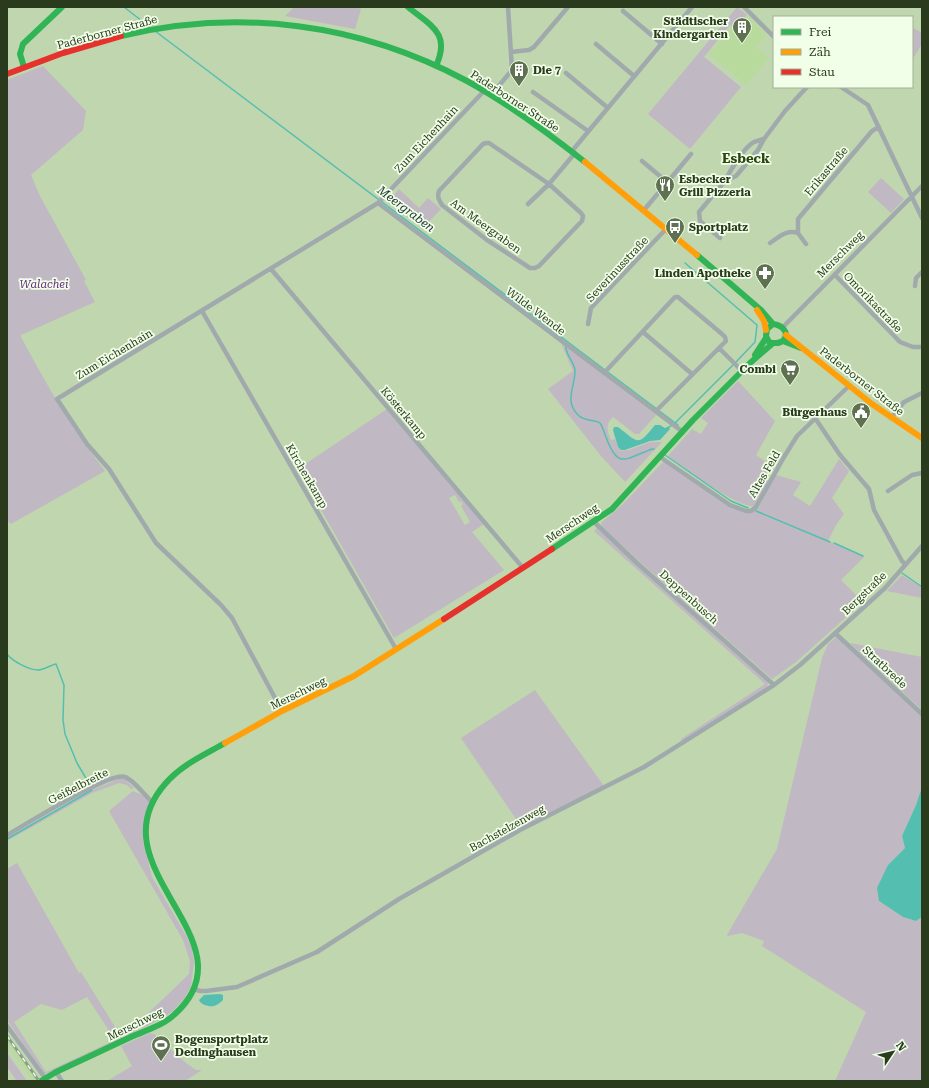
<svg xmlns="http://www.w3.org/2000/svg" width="929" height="1088" viewBox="0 0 929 1088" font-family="'Roboto Serif',serif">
	<rect width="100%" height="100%" fill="#c0d6af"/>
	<!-- built -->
	<path fill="#b8db9d" d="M748 16 767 35 756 47 769 58 746 85 709 54 732 28 736 31Z
		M7 1033 39 1078 42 1081H31L30 1079 31 1078 7 1044Z"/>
	<!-- green -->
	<path fill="#c0b8c3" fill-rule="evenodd" d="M294 7H359L361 9 355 29 285 16Z
		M737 7 747 15 735 29 730 25 704 57 741 87 690 149 648 114Z
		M912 27 922 33V44L912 60Z
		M43 66 86 111 83 130 31 175 40 196 86 280 84 281 95 302 21 335V337C46 384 72 429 105 471L11 524 7 520V80Z
		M881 178 904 199 891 213 868 192Z
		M399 189 419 208 428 198 441 209 423 228 388 202Z
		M561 343 656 415 639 434H635L613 417C605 424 607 431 611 440L615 439 618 447 621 451 629 450 650 442H662L625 482 601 456 548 389 573 371Z
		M738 381 775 421 756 455 771 466 765 479 769 481 756 505C743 513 681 465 668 456L692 429 701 434 708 423 701 418Z
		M387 409 484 524 472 532 504 570 394 638 298 469ZM455 495 459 502 461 501 463 504 461 506 470 522 465 525 449 498Z
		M839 459 849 471 832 498 844 514 836 525 828 541 864 557 841 580 863 602 796 662 772 679 639 561 602 527 601 523 623 504 664 461 746 513 753 512 759 507 776 475 801 482 793 495 810 506Z
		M597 528 766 680 768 683 767 687 682 741 681 739 765 684 594 531Z
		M902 575 922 588V598L887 591Z
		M835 638H838L922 716V787L916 805 902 836 905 848 888 865 879 901 903 917 916 921 922 917V1081H835L866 1012 762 946 764 941 742 933 728 936 727 935 777 849 822 658 828 644Z
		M850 643 922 657V710Z
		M535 690 604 786 522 828 461 738Z
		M119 779H125L134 788 131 789 127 785 119 783 92 793 7 841V838L90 791Z
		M133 791 142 795 150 802 146 812 143 841 152 877 187 937 192 949 194 962 191 986 184 999 172 1012 157 1021 44 1075 7 1020V869L17 863 79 973 81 972 120 1035 135 1026 189 974 190 961 183 940 109 811ZM87 997 115 1040 46 1072 14 1022 41 1004 62 1010Z
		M150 1033 154 1034 186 1063 196 1070H202L185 1081H107L132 1066 121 1046Z
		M7 1053 27 1081 16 1080 7 1067Z"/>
	<!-- water -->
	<path fill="#54beb0" d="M655 425H660L665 428 668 427 670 429 660 440 650 441 625 450H621L618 447 613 430 614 427H618C639 443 637 447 655 425Z
		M922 787V917L916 921 903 917 879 901 877 888 888 865 905 848 902 836 916 805Z
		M220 994 223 995V1000C221 1002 217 1005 214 1006 209 1007 201 1005 199 1000L204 995Z"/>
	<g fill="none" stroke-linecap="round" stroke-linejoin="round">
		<!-- stream -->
		<path stroke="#54beb0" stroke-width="1.5" d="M124 7 151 28
			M155 31 678 425
			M685 263 757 325 755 342 736 362
			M566 346C565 355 575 362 575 371 575 387 564 401 578 415 585 422 595 419 600 423 603 427 604 433 606 437 618 470 625 459 652 449H654
			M675 423 733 365
			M667 428 671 426
			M665 455 731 501 748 508
			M756 511 830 542
			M834 543 863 556
			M902 573 922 587
			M7 654C12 661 29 670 38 670 43 670 51 665 56 664L64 685 63 720 65 734 77 763 90 785
			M7 839 92 790"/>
		<!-- street -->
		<path stroke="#a0aaac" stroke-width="4.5" d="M744 7 774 37
			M623 11 662 44
			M596 44 634 76
			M511 52 529 50 534 47 568 7
			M566 73 608 108
			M841 87 868 105 922 218
			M533 92 588 131
			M491 95 512 70 508 7
			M764 139 758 150 736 176 725 181C730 171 744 147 754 142 757 141 761 140 764 139Z
			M764 139 785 111 807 87
			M486 143H489L549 184 581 213 583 216 582 221 579 224 539 266 535 268H530L487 240 442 205C439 200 437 197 439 191L483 144Z
			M572 151 692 7
			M642 161 667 182
			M378 203 683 432
			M528 204 549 184 575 153
			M644 210 691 154
			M720 238 700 221 699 212 725 181
			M770 243C779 237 787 229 798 233
			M806 244 798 233V219L872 131 879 127
			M271 269 523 568
			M835 275 900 342 913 347H922
			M915 286 916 278 922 272
			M202 311 396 649
			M588 324 591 308 666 229
			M783 327 922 186
			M643 332 692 374
			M719 348 742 371
			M604 373 675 297H678L722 334 725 337 726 341 656 411
			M815 418 840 455 869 489 874 510 902 561 905 564
			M891 418 904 402 922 393
			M660 457 730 505 746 511H751L756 507 784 457 797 436 849 386
			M888 491 912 475 922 473
			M594 522 637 563 774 685
			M835 633 922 714
			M282 711 232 618 221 605 156 543 109 469 87 444 57 399 378 203 484 91
			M7 835C25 825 110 771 125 777 134 780 145 796 152 802
			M194 989 200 991H206L237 987 317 952 399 899 520 830 644 767 774 685 800 665 885 588 922 546
			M7 1026 45 1078
			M56 1072 62 1081"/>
		<!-- fast -->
		<path stroke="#30b455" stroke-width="6" d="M408 7C431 26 451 33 436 66
			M121 36C240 8 359 23 467 81 509 104 547 132 585 162
			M24 67 20 54 23 44 62 7
			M697 255 761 310 773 324C793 327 788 348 769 342L766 336 767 329 773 324
			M783 341 801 348
			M755 355 766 338
			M552 549 612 509 693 420 750 363 772 344
			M41 1081 56 1072C82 1060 107 1048 133 1036 147 1030 164 1025 175 1014 256 940 92 868 165 784 181 765 204 755 225 743"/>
		<!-- slow -->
		<path stroke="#ff9f0a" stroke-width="6" d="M585 162 697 255
			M757 310 764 321 766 330
			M786 335 872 404 922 438
			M225 743 282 711 354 676 444 619"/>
		<!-- jam -->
		<path stroke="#e5322d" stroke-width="6" d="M7 74 63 53 121 36
			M444 619 552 549"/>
		<defs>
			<path id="rail" d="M7 1036 39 1081"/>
		</defs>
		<!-- rail casing -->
		<use href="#rail" stroke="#8f9b90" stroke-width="3"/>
		<!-- rail -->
		<use href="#rail" stroke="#f1fee8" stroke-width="1.5" stroke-dasharray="4.5" stroke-linecap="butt"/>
	</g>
	<!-- icons -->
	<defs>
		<symbol id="building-pin" viewBox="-11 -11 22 30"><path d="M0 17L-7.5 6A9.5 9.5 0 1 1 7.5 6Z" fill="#5e7150" stroke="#f1fee8"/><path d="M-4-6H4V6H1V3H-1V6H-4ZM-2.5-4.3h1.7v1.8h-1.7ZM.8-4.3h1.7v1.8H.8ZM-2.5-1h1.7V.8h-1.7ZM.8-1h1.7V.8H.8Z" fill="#fff"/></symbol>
		<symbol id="restaurant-pin" viewBox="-11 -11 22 30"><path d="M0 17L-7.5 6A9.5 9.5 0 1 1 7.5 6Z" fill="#5e7150" stroke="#f1fee8"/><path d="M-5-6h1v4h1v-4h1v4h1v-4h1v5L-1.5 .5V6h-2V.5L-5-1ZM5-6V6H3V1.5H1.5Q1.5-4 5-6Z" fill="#fff"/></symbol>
		<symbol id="bus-pin" viewBox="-11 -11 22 30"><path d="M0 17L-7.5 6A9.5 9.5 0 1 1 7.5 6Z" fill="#5e7150" stroke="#f1fee8"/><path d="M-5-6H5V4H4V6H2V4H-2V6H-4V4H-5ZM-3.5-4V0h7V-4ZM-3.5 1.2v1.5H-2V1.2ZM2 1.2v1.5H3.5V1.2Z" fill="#fff"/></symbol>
		<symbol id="pharmacy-pin" viewBox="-11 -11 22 30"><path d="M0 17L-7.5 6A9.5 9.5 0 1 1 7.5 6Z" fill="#5e7150" stroke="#f1fee8"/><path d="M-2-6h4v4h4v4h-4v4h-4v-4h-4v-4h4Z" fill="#fff"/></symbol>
		<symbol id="supermarket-pin" viewBox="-11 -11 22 30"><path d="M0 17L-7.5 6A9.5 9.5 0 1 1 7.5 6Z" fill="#5e7150" stroke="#f1fee8"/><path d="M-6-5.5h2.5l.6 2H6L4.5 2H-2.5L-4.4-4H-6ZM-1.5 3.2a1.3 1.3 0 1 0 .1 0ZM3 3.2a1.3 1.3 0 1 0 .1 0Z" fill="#fff"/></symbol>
		<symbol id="civic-pin" viewBox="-11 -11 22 30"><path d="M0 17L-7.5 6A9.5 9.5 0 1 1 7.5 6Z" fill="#5e7150" stroke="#f1fee8"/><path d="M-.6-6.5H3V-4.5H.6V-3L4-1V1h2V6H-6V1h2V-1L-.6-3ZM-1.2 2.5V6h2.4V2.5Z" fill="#fff"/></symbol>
		<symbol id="stadium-pin" viewBox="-11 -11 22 30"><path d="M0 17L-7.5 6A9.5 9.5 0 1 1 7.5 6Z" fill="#5e7150" stroke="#f1fee8"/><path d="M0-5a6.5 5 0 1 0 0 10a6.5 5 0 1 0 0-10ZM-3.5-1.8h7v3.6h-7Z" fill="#fff"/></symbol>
	</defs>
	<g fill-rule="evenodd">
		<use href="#building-pin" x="731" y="16" width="22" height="30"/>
		<use href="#building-pin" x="508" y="59" width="22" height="30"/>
		<use href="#restaurant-pin" x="654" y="174" width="22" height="30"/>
		<use href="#bus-pin" x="664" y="216" width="22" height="30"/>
		<use href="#pharmacy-pin" x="754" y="262" width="22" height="30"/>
		<use href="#supermarket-pin" x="779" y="358" width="22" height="30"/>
		<use href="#civic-pin" x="850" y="401" width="22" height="30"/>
		<use href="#stadium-pin" x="150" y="1034" width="22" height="30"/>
	</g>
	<g text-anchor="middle" stroke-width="3.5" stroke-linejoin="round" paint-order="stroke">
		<!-- poi labels -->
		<g font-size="11" font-weight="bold" fill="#2a3b1d" stroke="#f1fee8" text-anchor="end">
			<text x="728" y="25">Städtischer<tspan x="728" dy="13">Kindergarten</tspan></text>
			<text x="533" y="74" text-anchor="start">Die 7</text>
			<text x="679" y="183" text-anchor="start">Esbecker<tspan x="679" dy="13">Grill Pizzeria</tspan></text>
			<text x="689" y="231" text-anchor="start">Sportplatz</text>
			<text x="751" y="277">Linden Apotheke</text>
			<text x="776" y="373">Combi</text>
			<text x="847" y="416">Bürgerhaus</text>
			<text x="175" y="1043" text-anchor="start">Bogensportplatz<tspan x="175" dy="13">Dedinghausen</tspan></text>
		</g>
		<!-- street labels -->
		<g font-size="11" fill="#2a3b1d" stroke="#f1fee8">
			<text transform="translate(107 32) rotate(-15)" y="4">Paderborner Straße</text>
			<text transform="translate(515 101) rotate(33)" y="4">Paderborner Straße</text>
			<text transform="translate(426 139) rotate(-47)" y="4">Zum Eichenhain</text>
			<text transform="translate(826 171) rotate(-50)" y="4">Erikastraße</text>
			<text transform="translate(486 226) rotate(36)" y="4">Am Meergraben</text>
			<text transform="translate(840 254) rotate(-45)" y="4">Merschweg</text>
			<text transform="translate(617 269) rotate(-47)" y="4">Severinusstraße</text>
			<text transform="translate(873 302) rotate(46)" y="4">Omorikastraße</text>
			<text transform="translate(536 311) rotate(37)" y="4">Wilde Wende</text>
			<text transform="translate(114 354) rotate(-31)" y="4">Zum Eichenhain</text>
			<text transform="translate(862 381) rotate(38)" y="4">Paderborner Straße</text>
			<text transform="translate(404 413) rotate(50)" y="4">Kösterkamp</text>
			<text transform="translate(764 474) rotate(-60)" y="4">Altes Feld</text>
			<text transform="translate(307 476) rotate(60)" y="4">Kirchenkamp</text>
			<text transform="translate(572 523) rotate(-34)" y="4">Merschweg</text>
			<text transform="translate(864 593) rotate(-44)" y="4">Bergstraße</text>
			<text transform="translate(689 597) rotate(42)" y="4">Deppenbusch</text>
			<text transform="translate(885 667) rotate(43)" y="4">Stratbrede</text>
			<text transform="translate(298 693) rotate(-26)" y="4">Merschweg</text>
			<text transform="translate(78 786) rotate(-27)" y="4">Geißelbreite</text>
			<text transform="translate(507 828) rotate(-29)" y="4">Bachstelzenweg</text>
			<text transform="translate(135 1024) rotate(-26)" y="4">Merschweg</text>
		</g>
		<!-- park labels -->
		<g font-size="11" font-style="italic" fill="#652c81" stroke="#f1fee8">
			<text x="44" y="288">Walachei</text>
		</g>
		<!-- water labels -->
		<g font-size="12" font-style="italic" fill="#213736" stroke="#f1fee8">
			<text transform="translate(406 209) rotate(37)" y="4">Meergraben</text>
		</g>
		<!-- quarter labels -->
		<g font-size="13" font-weight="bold" fill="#2a4510" stroke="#f1fee8">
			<text x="746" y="163">Esbeck</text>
		</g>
	</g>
	<!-- border -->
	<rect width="929" height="1088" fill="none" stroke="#2a3b1d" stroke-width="16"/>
	<!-- legend -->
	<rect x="773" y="16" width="140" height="72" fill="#f1fee8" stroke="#a1b097"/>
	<rect x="781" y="29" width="20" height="6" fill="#30b455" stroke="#a1b097"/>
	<text x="809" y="36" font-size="12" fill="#2a3b1d">Frei</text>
	<rect x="781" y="49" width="20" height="6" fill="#ff9f0a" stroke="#a1b097"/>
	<text x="809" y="56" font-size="12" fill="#2a3b1d">Zäh</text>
	<rect x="781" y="69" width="20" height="6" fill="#e5322d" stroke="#a1b097"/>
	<text x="809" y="76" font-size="12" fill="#2a3b1d">Stau</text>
	<!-- north arrow -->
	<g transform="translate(893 1052) rotate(55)" stroke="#f1fee8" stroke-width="3" paint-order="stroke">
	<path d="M0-3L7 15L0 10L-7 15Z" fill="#2a3b1d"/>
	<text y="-6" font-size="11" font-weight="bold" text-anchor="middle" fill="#2a3b1d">N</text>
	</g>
</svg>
